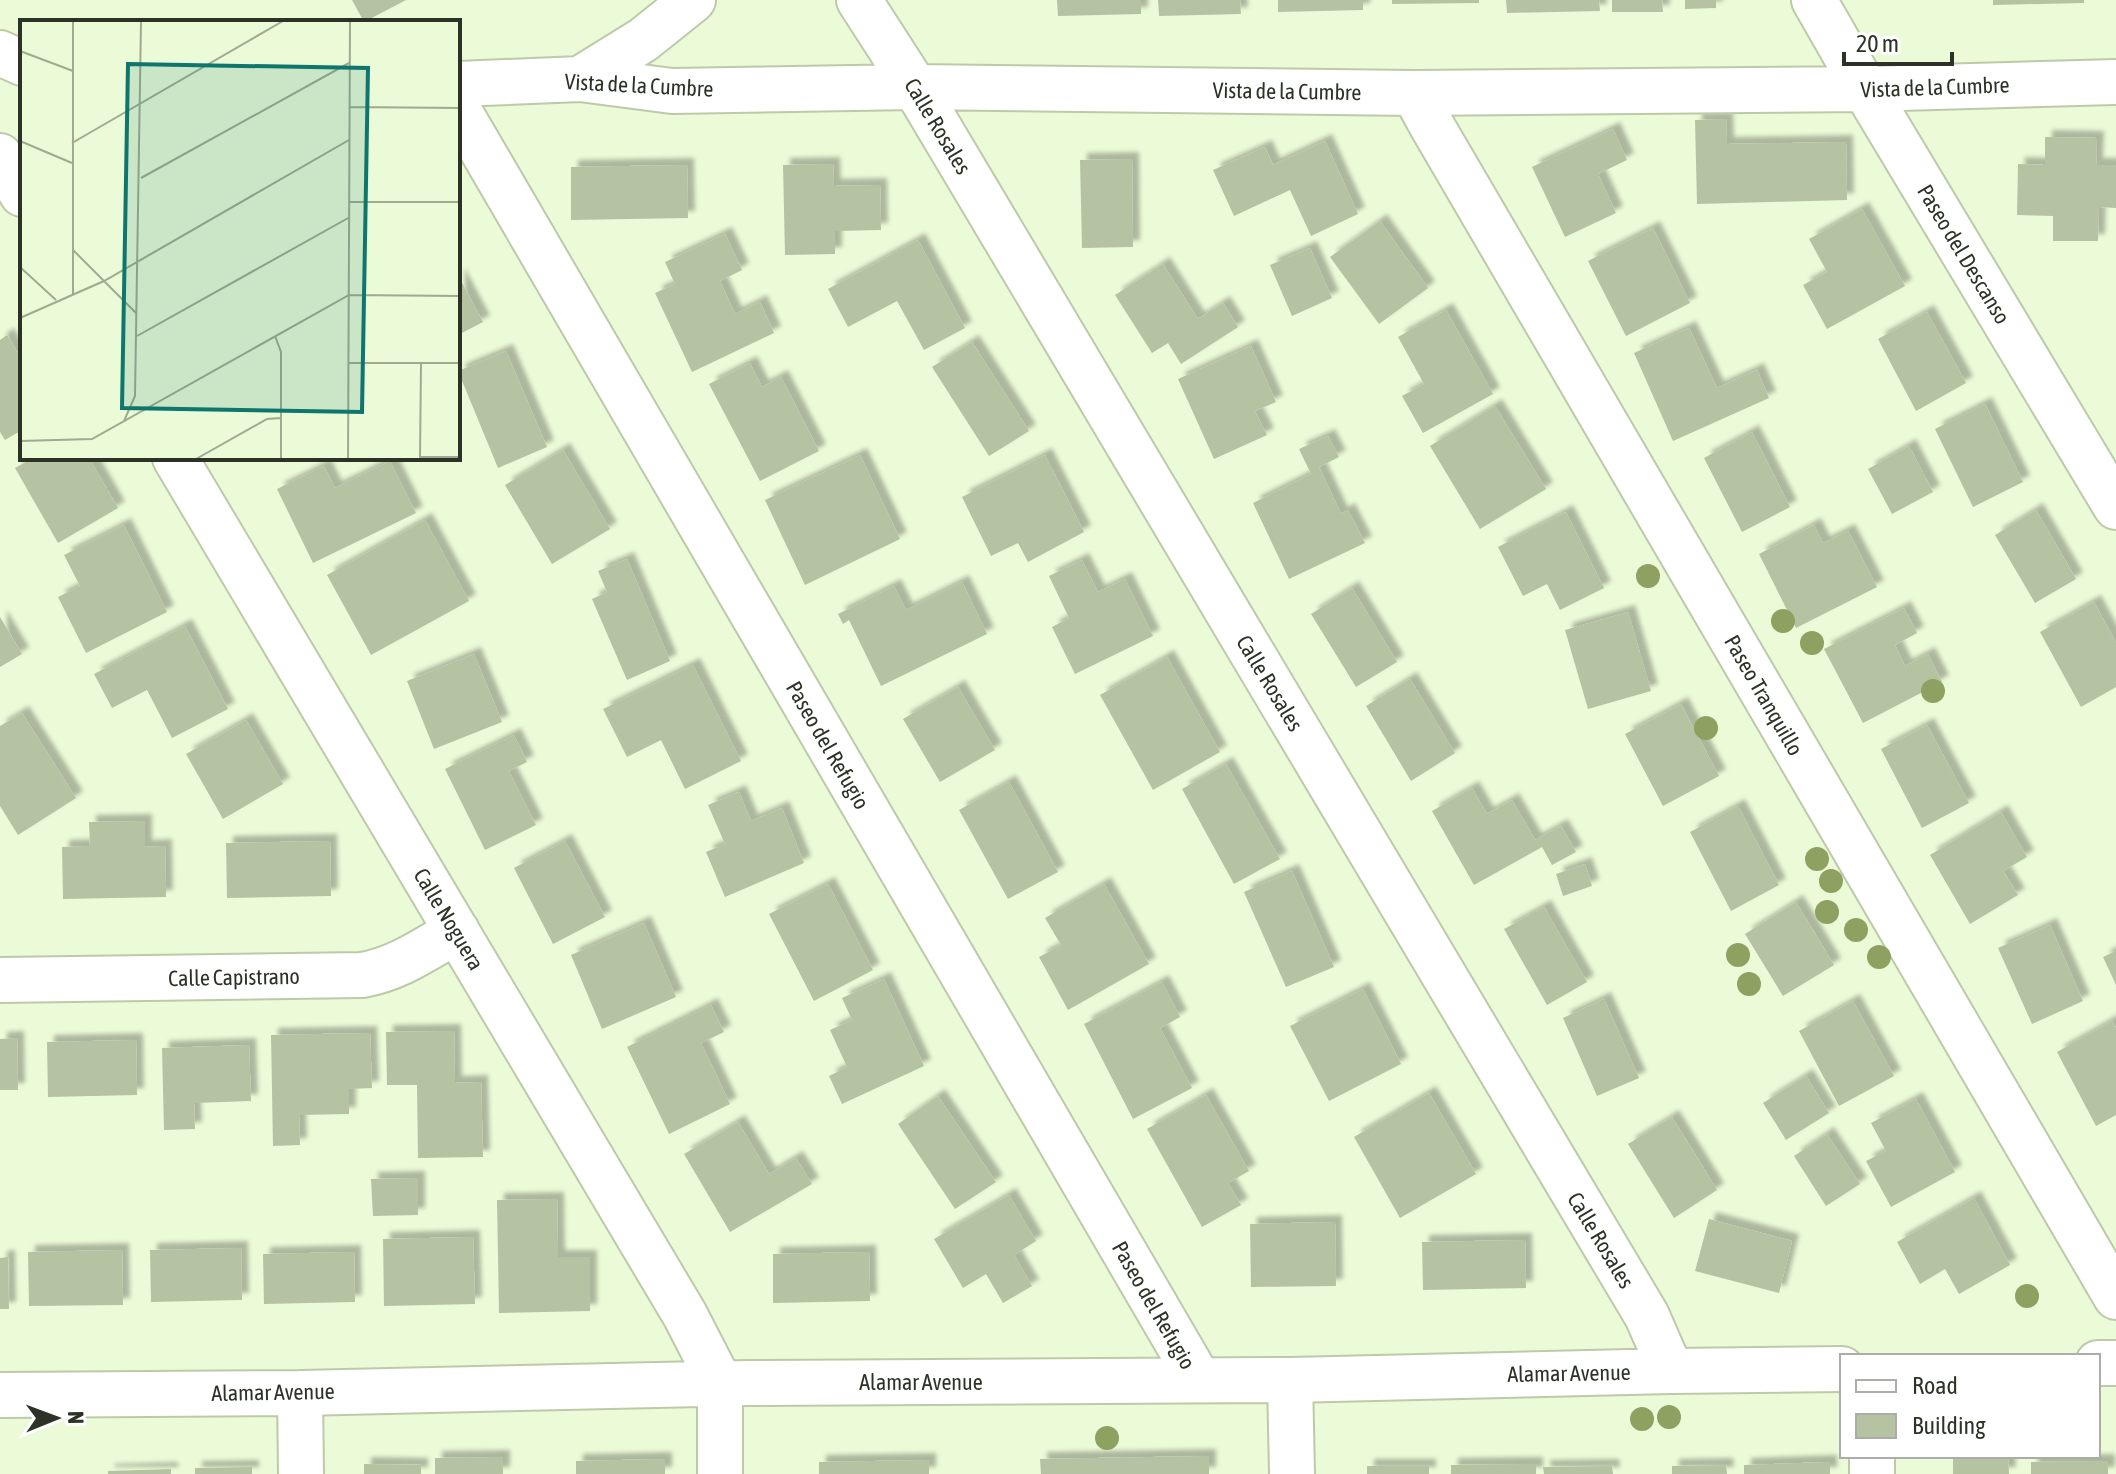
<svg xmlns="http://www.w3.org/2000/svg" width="2116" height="1474" viewBox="0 0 2116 1474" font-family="'Asap Condensed',sans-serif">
	<defs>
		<filter id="shadow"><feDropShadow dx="7" dy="-7" stdDeviation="2" flood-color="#0004"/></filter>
	</defs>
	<rect width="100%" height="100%" fill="#ebfad7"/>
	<!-- building -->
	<path fill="#b5c3a2" filter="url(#shadow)" d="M352 0H406L364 22Z
		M1057 0H1141V14L1058 16Z
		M1158 0H1240L1241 14 1159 16Z
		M1278 0H1363V10L1278 12Z
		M1392 0H1479V3L1392 4Z
		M1506 0H1599L1600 11 1507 13Z
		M1612 0H1662L1663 12H1612Z
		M1685 0H1716V8L1685 9Z
		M1993 0H2084V3L1993 5Z
		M1726 119 1727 144 1846 142 1847 200 1697 204 1695 120Z
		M1613 129 1627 160 1598 174 1616 213 1565 237 1532 167Z
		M2045 137 2097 138 2096 165H2116V208L2099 207 2098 241H2053V216L2017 215 2018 164 2045 165Z
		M1325 141 1358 214 1311 236 1290 190 1234 216 1213 170 1265 147 1273 165Z
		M1132 159 1133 247 1082 248 1080 160Z
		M833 164 834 186 880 185 881 230 835 231V254L785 255 783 165Z
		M687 165 688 218 571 220V167Z
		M1862 209 1905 286 1827 329 1803 285 1827 272 1809 239Z
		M1380 221 1428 288 1379 324 1330 257Z
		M1653 228 1690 303 1626 336 1588 261Z
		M725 234 742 270 720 281 735 314 760 302 774 333 692 372 655 293 675 284 665 262Z
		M918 240 965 328 924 350 897 301 848 327 828 289Z
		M1310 248 1332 298 1292 316 1270 265Z
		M1163 264 1198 319 1223 303 1238 327 1181 364 1168 343 1152 353 1115 295Z
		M458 275 483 322 458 335Z
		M1446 310 1493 394 1423 433 1402 396 1424 384 1398 337Z
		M1927 312 1966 383 1916 411 1878 339Z
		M1689 328 1717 388 1757 370 1769 398 1673 441 1634 353Z
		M7 335 22 360V430L5 440 0 432V340Z
		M972 342 1029 431 989 456 932 367Z
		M1251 346 1276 402 1255 411 1267 435 1214 459 1178 379Z
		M506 351 547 447 498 468 458 371Z
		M750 363 762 387 781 377 819 451 760 481 709 384Z
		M1985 404 2023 482 1973 507 1935 429Z
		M1495 406 1546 489 1480 529 1430 446Z
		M1752 432 1790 507 1742 532 1704 458Z
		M1328 436 1339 457 1319 467 1341 514 1348 510 1365 543 1289 579 1253 503 1311 474 1299 449Z
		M1909 446 1933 492 1892 514 1868 469Z
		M563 450 610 529 552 564 505 485Z
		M860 455 900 539 805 585 765 500Z
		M1045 455 1084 532 1028 562 1018 543 991 556 962 497Z
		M33 458H89L118 508 58 543 15 468Z
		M390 461 416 513 313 563 277 489 324 466 335 488Z
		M2036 510 2076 579 2035 603 1995 535Z
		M1566 512 1604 588 1560 610 1547 584 1523 596 1498 547Z
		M425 520 469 601 371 655 327 575Z
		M124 525 167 612 86 653 58 597 80 586 64 555Z
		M1814 525 1823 543 1848 531 1877 587 1796 628 1759 554Z
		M627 559 670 661 627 680 592 599 607 592 598 571Z
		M1082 560 1098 592 1125 579 1153 636 1075 674 1052 627 1069 618 1049 576Z
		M962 582 987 634 881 686 849 620 843 624 838 614 894 586 906 610Z
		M1352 588 1397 662 1356 687 1311 614Z
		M2094 602 2116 643V687L2081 707 2040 632Z
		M1904 608 1917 633 1895 645 1905 666 1928 654 1942 682 1863 723 1824 649Z
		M1628 612 1651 691 1588 709 1565 630Z
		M0 617 22 654 0 667Z
		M185 626 228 709 172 738 147 690 112 708 94 674Z
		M474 654 502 722 434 749 407 681Z
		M1167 657 1220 752 1153 790 1100 695Z
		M693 665 741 761 685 789 661 740 627 757 603 709Z
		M1410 679 1455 753 1411 781 1366 706Z
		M958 687 995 750 940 782 903 719Z
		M1681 704 1719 776 1663 806 1625 734Z
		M22 713 76 798 18 835 0 806V726Z
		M246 720 283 784 223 819 186 754Z
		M1927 725 1969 803 1922 828 1881 749Z
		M514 735 527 762 509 771 536 825 485 850 445 769Z
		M1226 764 1280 859 1234 884 1182 789Z
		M1009 782 1058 872 1008 899 959 810Z
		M1472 788 1487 814 1512 800 1535 840 1561 826 1576 852 1552 865 1542 847 1474 885 1432 811Z
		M739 792 751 821 782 808 804 863 725 897 706 852 725 844 708 805Z
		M1738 806 1779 885 1731 911 1690 832Z
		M2001 812 2027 857 2003 871 2018 895 1970 924 1930 855Z
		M145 821V847L165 846 166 897 63 899 62 847 90 846 89 822Z
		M330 841 331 896 227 898 226 843Z
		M565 841 605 917 553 944 514 868Z
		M1585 864 1592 886 1563 896 1556 874Z
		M1292 871 1334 967 1286 987 1244 892Z
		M828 884 873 970 814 1001 769 914Z
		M1104 884 1149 964 1068 1010 1039 957 1061 945 1045 918Z
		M1796 902 1834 965 1783 996 1745 934Z
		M1544 907 1587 982 1547 1005 1504 929Z
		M644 923 676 997 602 1029 571 955Z
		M2050 925 2083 1001 2032 1024 1998 948Z
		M2116 951V985L2103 957Z
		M884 979 924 1066 842 1104 829 1076 847 1067 830 1030 852 1020 842 998Z
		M1162 982 1180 1017 1160 1028 1192 1088 1133 1119 1084 1024Z
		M1363 989 1401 1064 1329 1101 1290 1026Z
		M1604 999 1639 1078 1597 1096 1563 1018Z
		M1853 1001 1894 1076 1839 1106 1799 1031Z
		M711 1005 724 1032 701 1043 730 1104 669 1134 627 1047Z
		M2112 1021 2116 1028V1115L2096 1126 2057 1052Z
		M454 1031 455 1083 481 1082 483 1157 418 1158 417 1085H387L386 1032Z
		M370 1033 372 1088 349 1089V1114L299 1115 300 1145 273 1146 271 1035Z
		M17 1038 18 1090H0V1039Z
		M136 1040 137 1095 48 1097 47 1042Z
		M249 1045 251 1101 194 1103 195 1129 164 1130 162 1048Z
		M1806 1076 1829 1113 1786 1140 1763 1103Z
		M1429 1093 1476 1174 1400 1218 1354 1137Z
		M1206 1095 1249 1171 1228 1183 1241 1205 1202 1227 1147 1129Z
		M938 1096 996 1182 955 1209 898 1124Z
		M1916 1099 1955 1172 1891 1207 1866 1161 1886 1151 1871 1123Z
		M1672 1117 1717 1190 1674 1218 1628 1144Z
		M738 1122 769 1174 796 1158 812 1184 730 1232 684 1154Z
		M1827 1134 1860 1184 1826 1206 1794 1156Z
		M418 1178V1215L373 1216 371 1179Z
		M1009 1195 1036 1241 1014 1255 1032 1286 1003 1303 986 1274 963 1288 934 1239Z
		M1974 1198 2010 1265 1959 1294 1945 1269 1920 1284 1897 1242Z
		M557 1199 558 1257H590V1311L499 1313 497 1200Z
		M1709 1219 1792 1241 1779 1293 1695 1271Z
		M1335 1222 1336 1286 1251 1287 1250 1224Z
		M473 1237 475 1304 384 1306 383 1239Z
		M1525 1240 1526 1288 1423 1290 1422 1242Z
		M241 1248 242 1300 151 1302 150 1250Z
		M122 1250 123 1305 29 1306 28 1252Z
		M354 1252 355 1302 264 1304 263 1254Z
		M869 1252 870 1301 773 1303V1254Z
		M8 1257 9 1309H0V1258Z
		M1209 1456V1474H1041L1040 1459Z
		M1953 1456H2008L2009 1474H1953Z
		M503 1457V1474H435V1458Z
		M665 1459V1474H576V1461Z
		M929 1460V1474H819V1462Z
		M2108 1461V1474H2031V1462Z
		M1830 1462V1474H1744V1465Z
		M364 1464 421 1465V1474H364Z
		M1536 1464V1474H1451V1465Z
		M1726 1465 1727 1474H1672V1466Z
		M1367 1466H1429V1474H1367Z
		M1612 1466 1613 1474H1544L1543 1467Z
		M252 1467V1474H195V1468Z
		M171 1469V1474H108V1471Z"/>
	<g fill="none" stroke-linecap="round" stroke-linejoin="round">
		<defs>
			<path id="minor" d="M859 0 915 87 1647 1316 1671 1371
				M1814 0 1865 89 2116 507
				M0 53 22 63
				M580 79 643 40 693 0
				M458 84 580 79 672 91 915 87 1414 93 1865 89 2116 82
				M1414 93 1432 126 2116 1297
				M458 109 1199 1380
				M0 156 22 194
				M175 458 685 1315 720 1383V1474
				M0 980 362 975C398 969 425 949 457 931
				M2098 1363H2116
				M1290 1380 1292 1474
				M300 1393 301 1474
				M0 1395 300 1393 748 1383 1290 1380 1671 1371 1842 1369
				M1872 1456V1474"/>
		</defs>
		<!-- minor casing -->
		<use href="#minor" stroke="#bccaa9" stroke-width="48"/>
		<!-- minor -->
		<use href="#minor" stroke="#fff" stroke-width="44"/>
	</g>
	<!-- trees -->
	<g fill="#8da161">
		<circle cx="1648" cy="576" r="12"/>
		<circle cx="1783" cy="621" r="12"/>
		<circle cx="1812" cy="643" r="12"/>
		<circle cx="1933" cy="691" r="12"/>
		<circle cx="1706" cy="728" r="12"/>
		<circle cx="1817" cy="859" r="12"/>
		<circle cx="1831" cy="881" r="12"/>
		<circle cx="1827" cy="912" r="12"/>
		<circle cx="1856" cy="930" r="12"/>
		<circle cx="1738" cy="955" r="12"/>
		<circle cx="1879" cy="957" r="12"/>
		<circle cx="1749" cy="984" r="12"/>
		<circle cx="2027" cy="1296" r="12"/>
		<circle cx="1669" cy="1417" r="12"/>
		<circle cx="1642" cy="1419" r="12"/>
		<circle cx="1107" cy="1438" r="12"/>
	</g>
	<g text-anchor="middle" stroke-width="8" stroke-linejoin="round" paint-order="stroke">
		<!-- street labels -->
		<g font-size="22" fill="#2c3225" stroke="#fff">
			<text transform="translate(639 85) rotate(3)" y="8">Vista de la Cumbre</text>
			<text transform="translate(1935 87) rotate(-2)" y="8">Vista de la Cumbre</text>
			<text transform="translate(1287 91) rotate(1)" y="8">Vista de la Cumbre</text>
			<text transform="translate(938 126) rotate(59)" y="8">Calle Rosales</text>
			<text transform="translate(1964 254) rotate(59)" y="8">Paseo del Descanso</text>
			<text transform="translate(1270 683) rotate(59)" y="8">Calle Rosales</text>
			<text transform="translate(1764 695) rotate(60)" y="8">Paseo Tranquillo</text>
			<text transform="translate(828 745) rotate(60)" y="8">Paseo del Refugio</text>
			<text transform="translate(449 919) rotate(59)" y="8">Calle Noguera</text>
			<text transform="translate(234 977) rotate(-1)" y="8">Calle Capistrano</text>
			<text transform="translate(1601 1240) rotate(59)" y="8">Calle Rosales</text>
			<text transform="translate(1154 1305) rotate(60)" y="8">Paseo del Refugio</text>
			<text transform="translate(1569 1373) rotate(-1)" y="8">Alamar Avenue</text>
			<text x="921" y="1390">Alamar Avenue</text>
			<text transform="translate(273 1392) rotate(-1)" y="8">Alamar Avenue</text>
		</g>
	</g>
	<!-- overview -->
	<g transform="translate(20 20)">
		<rect width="440" height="440" fill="#ebfad7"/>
		<path fill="none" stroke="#9faa90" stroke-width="2" d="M0 31 53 51M330 87 440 88M0 121 52 143M52 123 263 1M121 158 329 43M330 182H440M53 230 116 293M0 247 36 280M53 274V1M0 298 84 261 329 120M117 316 330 197M255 316 261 332V439M329 343H440M104 401 115 376 121 1M0 421 72 419 329 275 440 276M400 437H440M176 439 247 399 261 398M328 439 330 1M400 439 401 343"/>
		<path fill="#0f766e" fill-opacity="0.15" stroke="#0f766e" stroke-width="4" d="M108 44 348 48 342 392 102 388Z"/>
		<rect width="440" height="440" fill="none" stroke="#2c3225" stroke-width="4"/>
	</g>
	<!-- legend -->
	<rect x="1840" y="1354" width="260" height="104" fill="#ffffff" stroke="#abada8" stroke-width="2"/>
	<rect x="1856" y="1380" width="40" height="12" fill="#ffffff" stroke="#abada8" stroke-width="2"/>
	<text x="1912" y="1394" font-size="24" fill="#2c3225">Road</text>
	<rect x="1856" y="1414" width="40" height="24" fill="#b5c3a2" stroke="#abada8" stroke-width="2"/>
	<text x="1912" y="1434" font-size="24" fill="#2c3225">Building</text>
	<!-- north arrow -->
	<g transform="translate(56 1418) rotate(89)" stroke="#ffffff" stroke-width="6" paint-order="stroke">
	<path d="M0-6L14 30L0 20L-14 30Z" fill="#2c3225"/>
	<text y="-12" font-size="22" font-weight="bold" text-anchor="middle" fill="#2c3225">N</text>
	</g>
	<!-- scale -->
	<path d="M1844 52v12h108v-12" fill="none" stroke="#2c3225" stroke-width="4"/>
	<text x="1856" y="52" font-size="24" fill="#2c3225" stroke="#ffffff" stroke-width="6" paint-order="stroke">20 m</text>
</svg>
